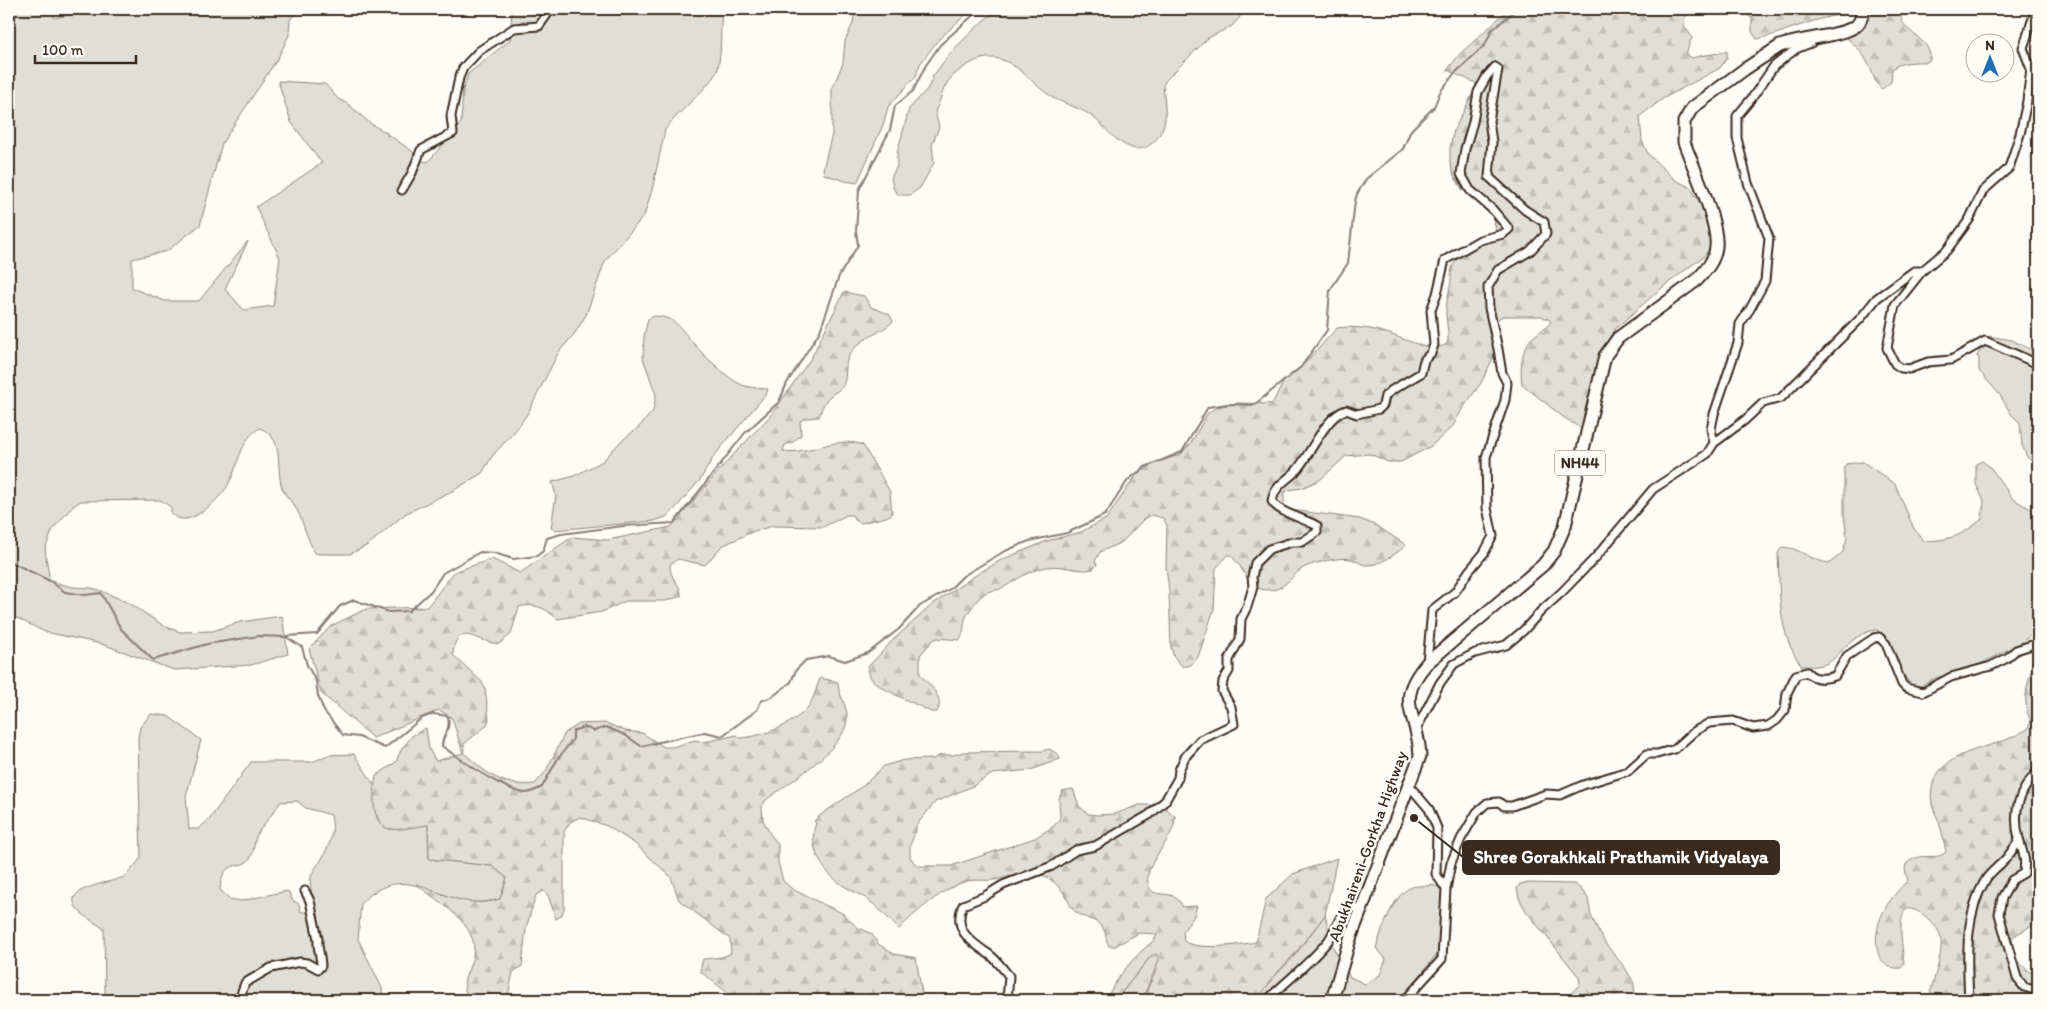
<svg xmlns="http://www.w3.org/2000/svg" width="2047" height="1009" viewBox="0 0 2047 1009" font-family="Itim,sans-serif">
	<defs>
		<pattern id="forest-firs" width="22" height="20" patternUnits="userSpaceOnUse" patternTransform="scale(1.25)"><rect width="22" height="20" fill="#e1ded7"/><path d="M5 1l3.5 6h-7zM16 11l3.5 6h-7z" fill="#c2bfb8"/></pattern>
		<pattern id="park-tufts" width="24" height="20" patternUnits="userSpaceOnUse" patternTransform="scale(1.25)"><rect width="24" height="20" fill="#e1ded7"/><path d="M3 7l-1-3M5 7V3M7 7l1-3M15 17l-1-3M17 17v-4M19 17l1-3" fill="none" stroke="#c2bfb8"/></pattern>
	</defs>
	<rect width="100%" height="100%" fill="#fdfcf7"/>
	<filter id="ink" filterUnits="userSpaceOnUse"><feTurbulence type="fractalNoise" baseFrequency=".02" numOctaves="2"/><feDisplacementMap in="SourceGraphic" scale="10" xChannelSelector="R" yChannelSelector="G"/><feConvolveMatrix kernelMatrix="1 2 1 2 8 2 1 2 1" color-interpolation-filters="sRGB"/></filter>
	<g filter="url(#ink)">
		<!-- grass -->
		<path fill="#e1ded7" stroke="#8e847a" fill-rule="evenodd" d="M9 9H52L54 18 95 9H298L290 20 289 35 278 58 222 143 200 225 167 251 132 259V288L165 301H199L248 241 225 289 244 310 273 306 280 258 256 207 322 163 291 122 278 81 325 84 338 99 348 104 371 124 387 133V136L389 135 412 151 417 160 428 162 461 123 463 90 468 74 510 40 512 9H722C720 28 722 49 718 68 714 84 676 113 665 130L652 190 644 216 605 261 586 315 575 333 558 353 528 413 515 431 493 455 482 473 456 489 405 514 368 545 350 554H320L315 553C307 539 304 524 297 510 293 503 286 497 283 490 274 470 287 439 260 428 240 439 239 464 229 483 223 496 197 521 182 519 178 519 175 516 171 514V507L160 500 81 501 73 506 53 529 45 549 49 577 54 582 72 587 91 588 102 591 131 604 164 626 180 632 213 631 240 622 282 616 288 654 251 665 174 670 102 644 45 632 9 614Z
			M855 9C875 9 897 18 917 9H972L938 40 920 64 916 76 888 107 883 125 857 183 845 181 824 174 823 169 832 134V89L843 63 845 41 853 23Z
			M1001 9H1241L1240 17 1232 26 1208 38 1166 80 1163 85C1164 96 1166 108 1165 119 1163 135 1149 153 1132 148 1115 142 1105 127 1093 117 1080 107 1062 104 1049 95 1027 80 1011 52 981 59 970 62 952 74 947 83 941 92 941 102 935 111L939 127 932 145 934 163 920 188 910 195H899L894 190 891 178 897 166V153L909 109 928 88 933 76 951 52 985 19Z
			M655 316C678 318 680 329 694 344 702 354 727 377 738 383 747 388 758 388 768 389L766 394 714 456 700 480 673 511 666 517 654 521 554 530 551 528 556 495 552 482 574 476 603 461 620 442 639 427 653 411 656 395 643 358 644 336 648 319Z
			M1988 336 2012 340 2038 353V465L2027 457 2022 445 2020 423 2011 414 2000 395 1979 371V357L1977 356Z
			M1982 461 1990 467 2013 499 2038 513V630L2019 644 1971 669 1935 678 1921 686H1914C1894 673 1896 644 1877 630 1848 633 1840 661 1822 665 1816 667 1808 666 1802 666 1777 634 1780 592 1778 553L1782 547C1800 547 1812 562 1830 563L1843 552 1847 538 1844 514V468L1846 464 1863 462 1895 484 1914 529 1924 541C1952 540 1961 536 1982 519L1984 501 1976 484V464Z
			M151 714 168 716 201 740 186 797 189 829H198L209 820 251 762H312L328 755 354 754 375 786 374 805 389 829 428 825 429 859 492 866 507 878 500 899C489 902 477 903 466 902 458 901 450 897 443 894 410 882 389 875 361 903L358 939 382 988 383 1000H107L105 993 104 929C96 923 81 915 76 907 62 886 116 883 125 876 131 871 136 864 141 858L138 738 140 727ZM297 801 306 808 331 815C335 832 330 845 321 860 318 866 313 869 311 877 308 890 317 899 309 912H301L299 904 292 900 289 892 287 891 241 901 230 899 220 890C222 855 242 873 251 857 254 851 254 843 256 837 261 826 274 814 280 802Z
			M1431 884 1442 889 1438 953 1409 989 1396 1000H1258C1266 982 1282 970 1295 955 1305 942 1315 928 1325 915L1333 947 1344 967 1350 977 1365 984 1380 975 1386 959 1376 948C1381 932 1393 895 1410 888 1415 885 1425 886 1430 886Z"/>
		<!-- forest -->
		<path fill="url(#forest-firs)" stroke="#8e847a" d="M1509 9H1714L1711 12 1692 11 1684 18V26L1692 37 1686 54 1692 58C1704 54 1715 55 1727 51V58L1720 68 1664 98 1640 116 1642 141 1648 154 1674 179 1691 188 1713 225V243L1704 256 1663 287 1616 328 1601 351 1582 429 1563 417 1522 384C1520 371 1521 349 1531 339 1537 333 1544 329 1550 324V320L1541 316H1503L1498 319 1494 324V356L1481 383 1463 408 1453 426 1431 446 1401 462H1388L1370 454 1346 456 1321 479 1302 488 1288 490 1284 494V505L1291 510 1360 519 1377 526 1406 545C1397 554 1375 569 1362 564 1358 562 1356 560 1351 559 1338 557 1326 561 1313 564 1286 571 1290 599 1253 587L1239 565 1231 555H1228L1216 568 1214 609 1198 657 1191 665 1183 667 1174 657 1171 647 1169 591 1166 567 1167 525 1163 518 1152 515 1144 519 1122 542 1100 552 1095 561 1097 565 1093 569C1079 573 1063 564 1047 567 1026 571 1019 579 1002 588 998 591 991 590 987 592 979 596 971 608 967 615 962 623 967 629 959 640L938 638 933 640 920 655V674C930 686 945 697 937 712H931C919 705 876 688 871 678 869 675 868 670 868 667L893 640 933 604 976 575 1001 560 1047 541 1081 532 1106 519 1137 474 1157 462 1180 455 1191 443 1207 414 1216 407 1238 403 1272 404 1284 381 1307 361 1337 328C1351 326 1369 328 1383 332 1399 336 1431 354 1447 344 1450 334 1446 324 1446 313 1446 303 1448 297 1450 287 1452 281 1450 275 1452 268 1459 250 1482 241 1497 233L1493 217 1462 189 1454 176 1450 163V148L1454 130 1475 89 1476 83 1447 70 1461 53Z
			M1741 9H1857C1843 15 1829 16 1814 21 1795 26 1777 35 1757 39L1752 32V18L1741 11Z
			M1871 9H1901C1901 12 1901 18 1902 21 1910 36 1932 41 1930 60L1927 62C1919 62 1897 61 1892 70 1891 73 1892 79 1891 82L1882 89C1875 84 1875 79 1872 72 1866 57 1856 43 1842 35 1855 29 1868 24 1871 9Z
			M844 292 864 296 871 307 889 314 893 321C882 333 863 337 853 350 842 363 848 372 844 383 841 391 832 393 827 399 823 404 821 411 819 417L806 418 800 421 801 435 793 442 785 445 783 451C810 455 835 435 863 445L890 492 892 514 886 517 861 523 855 520 852 515H847L823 527 773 526 754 531 722 546 705 565 678 559 670 564C669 580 682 584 681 596L666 601H626L602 612 557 619C546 608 535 603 519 607L511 634 499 644C479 643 455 619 453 655L481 681 485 688 489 720 486 726 464 744V753C487 774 502 787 535 784L546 771 565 733 579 724 606 723 625 731 642 733 664 747H673L695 740 704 742 737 735 740 738C765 736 793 725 808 707 814 699 817 686 820 678L838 682C838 696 848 705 847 719 845 749 789 782 766 800L762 806 763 820 770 834 778 844V862L783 881 792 889 808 897 842 913 857 927 872 934 878 944 894 954 916 958 923 1000H732L730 995 700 971 703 959 722 957 731 953 730 939 679 900 671 877 634 843 607 826 580 817 570 822 564 832V909L561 916 556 919 548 895 543 891 536 895 526 928 522 966 513 972 507 1000H469C459 979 468 976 473 956 481 924 436 901 416 884 444 894 470 909 500 899L507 878 492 866 429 859 428 825C419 826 397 831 389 829 369 823 374 791 376 776L396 762 401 750 412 736 426 728 429 749 436 761 463 753 452 718 439 710 373 738 321 693 309 649 331 626 366 609 427 607 454 572 492 559 520 573 572 537 608 540 671 527 722 467 771 415 811 358Z
			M2038 646V922L2012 937 2013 957 2038 979V1000H1929C1931 983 1947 949 1939 932 1937 927 1930 921 1926 917 1920 912 1914 908 1905 909 1897 924 1903 948 1904 964L1901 968C1872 971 1873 934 1882 915 1887 902 1898 891 1908 880L1905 870 1906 864C1921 850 1935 862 1946 852 1944 842 1942 832 1939 822 1937 816 1933 810 1932 804 1925 763 1966 752 1997 743 2008 740 2018 734 2028 729L2031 721C2018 697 2033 671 2038 646Z
			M1049 749 1058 754 1060 759 1031 770 992 774 973 786 935 802 916 826V831L910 845V857L917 866H951L1035 838 1054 826 1060 818 1059 799 1062 791 1073 789 1079 806 1088 814 1097 815 1115 814 1139 805H1156L1158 807H1164L1175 816C1176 840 1140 865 1149 887 1153 898 1169 891 1176 898 1179 900 1181 904 1183 907L1197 906 1193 918 1183 931 1184 941C1197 951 1239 945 1256 942L1266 899 1293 874 1337 858 1325 915 1294 955 1278 972 1262 993 1258 1000H1142L1157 969 1151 956 1123 991 1119 1000H1106C1115 981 1128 963 1144 949 1149 944 1156 940 1157 934L1139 933 1115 946H1109C1105 940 1107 932 1101 926 1093 917 1079 918 1072 908 1069 904 1068 899 1065 895 1059 885 1049 877 1039 874 1023 870 1009 878 994 880 985 881 975 879 967 881 945 887 914 913 899 929 890 920 881 910 871 902 862 895 853 892 844 886 823 873 807 847 816 823L814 821 822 814 863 786 884 766 904 760 933 759 941 755H954L963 752 1042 751Z
			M1524 883 1574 884 1580 888 1588 898 1591 916 1605 943 1625 968 1633 981 1635 993 1640 1000H1565L1580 984 1579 977 1526 911 1519 898 1517 888 1520 884Z"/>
		<!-- park -->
		<path fill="url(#park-tufts)" stroke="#8e847a" d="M1156 954 1159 960 1142 1000H1119L1123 991 1151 956Z"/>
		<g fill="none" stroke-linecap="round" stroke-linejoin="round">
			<!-- stream -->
			<path stroke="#887d74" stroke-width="2" d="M9 561 50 581 65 592 85 595 101 593 121 629 153 660 207 644 259 636 286 637 302 647 307 665 316 681 318 696 324 711 343 735 359 737 385 748 422 718 433 714 448 716C451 733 442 733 442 746 460 759 506 793 527 793 532 792 538 789 542 787L557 760 573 739V731L584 727 594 731 606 727 625 735 641 746 705 732 722 736 757 710 761 701 772 697 791 682 796 670 806 660 829 656 845 661 868 653 899 629 920 606 950 589 963 576 1003 552 1029 541 1067 533 1105 515 1128 480 1145 467 1182 452 1208 407 1227 404 1254 405 1301 367 1327 330 1330 290 1348 263 1355 201 1357 194 1366 179 1403 149 1411 130 1434 107 1440 92 1454 74 1485 45 1492 30 1517 9
				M287 636 317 634 340 606 354 600 389 612 409 611 431 591 443 573 480 552 494 553 513 559 537 556 543 551 547 538 561 534 623 526 674 523 745 433 779 402 787 383 820 331 839 276 858 245 856 231 859 190 890 130 895 106 913 91 926 65 940 45 980 9"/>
			<defs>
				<path id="street" d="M2036 9 2023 48 2031 69 2027 101 2020 134 2009 168 1983 191 1969 220 1947 250 1922 271 1895 305 1887 348 1895 364 1901 368 1909 369 1928 362 1951 360 1985 341 2038 364
					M402 190 412 173 421 150 453 133 451 116 459 78 463 68 479 51 514 28 539 26 551 9
					M1714 443 1745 420 1763 403 1781 398 1860 319 1877 298 1914 271H1922
					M1417 728 1440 683 1454 664 1475 653 1506 645 1524 630 1541 611 1562 592 1596 557 1653 489 1707 454 1714 443 1711 429 1714 414 1738 343 1740 324 1750 309 1765 281 1769 238 1748 183 1737 138V116L1752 98 1774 66 1796 49 1811 43
					M2038 771C2019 791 2012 811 2019 839 2023 855 2026 855 2024 873L2012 880 2002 898 1999 914 2017 978 2024 987 2038 991
					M1446 889 1451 863 1461 839 1477 812 1487 803 1499 802 1504 806H1512L1546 794 1560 795 1583 785 1628 771 1647 754H1657L1675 749 1695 731 1709 723 1733 721 1753 728 1768 726 1777 720 1785 710 1787 693 1796 675 1807 672C1815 681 1826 679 1835 676L1847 656 1874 638 1879 637 1886 644 1902 684 1906 688 1923 692 1951 677 1991 666 2007 658 2016 650 2038 643
					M239 1000 245 983 271 968 300 962 307 963 318 969 321 966C321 957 317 947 318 939L310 901 305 891
					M1007 1000 1009 976C1003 969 997 960 990 955 971 942 952 930 963 905L985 896 1003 885 1052 866 1076 850 1095 846 1149 815 1165 801 1178 778 1179 770 1185 757 1200 740 1234 724 1231 707 1222 691 1223 681 1229 671V660L1240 639 1241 619 1247 607 1253 587 1252 577 1255 563 1269 549 1292 542H1302L1317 532V526C1304 518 1278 513 1272 501 1275 485 1285 482 1295 472 1311 455 1324 417 1346 410L1357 414 1379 409 1383 405 1385 396 1392 390 1421 373 1424 360 1431 353 1434 345 1431 310 1437 294 1445 260 1480 240 1503 234 1509 229 1493 210 1470 190 1461 174 1465 149 1473 122 1478 92 1487 76 1495 67 1498 69 1489 121 1492 142 1489 177 1525 210 1544 222 1546 234 1530 251 1498 270 1488 287 1489 308 1498 349 1502 373 1507 383 1505 400 1486 457 1487 508 1493 536 1484 553 1469 571 1455 592 1432 610 1427 663
					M1267 1000C1287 981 1311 962 1328 941 1337 930 1340 905 1356 908L1360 915
					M1405 1000 1442 959 1446 889 1436 874 1437 828 1429 809 1412 789H1408
					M1969 1000C1967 959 1964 915 1986 879 1992 870 2002 864 2008 856 2012 851 2016 846 2019 840"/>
				<path id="primary" d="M1332 1000 1350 939 1420 756C1418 711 1393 703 1427 663L1543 565 1554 551 1565 526 1605 356 1618 338 1697 280C1706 270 1715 260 1716 247 1719 223 1693 167 1684 142V122L1692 108 1745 69 1780 46C1801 38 1839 37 1856 26 1861 22 1862 15 1864 9"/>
			</defs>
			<!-- street casing -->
			<use href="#street" stroke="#3b2a1e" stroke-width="11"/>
			<!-- primary casing -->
			<use href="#primary" stroke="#3b2a1e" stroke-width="15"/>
			<!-- street -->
			<use href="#street" stroke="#fdfcf7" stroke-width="7"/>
			<!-- primary -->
			<use href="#primary" stroke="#fdfcf7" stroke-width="11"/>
		</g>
	</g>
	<g text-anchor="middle" stroke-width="5" stroke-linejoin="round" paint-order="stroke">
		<!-- shield labels -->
		<rect fill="#fdfcf7" stroke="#75695f" stroke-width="1" x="1555" y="450.5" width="50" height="25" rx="4"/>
		<g font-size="15" font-weight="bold" fill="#3b2a1e">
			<text x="1580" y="468">NH44</text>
		</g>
		<!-- street labels -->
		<g font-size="16" fill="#3b2a1e" stroke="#fdfcf7">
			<text transform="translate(1367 846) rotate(-70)" y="6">Abukhaireni-Gorkha Highway</text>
		</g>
	</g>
	<!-- callouts -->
	<path fill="none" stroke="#3b2a1e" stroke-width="2" d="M1414 818L1463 857"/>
	<circle fill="#3b2a1e" stroke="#fdfcf7" stroke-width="2" cx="1414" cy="818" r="5"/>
	<rect fill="#3b2a1e" stroke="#3b2a1e" stroke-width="2" x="1463" y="841" width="316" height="33" rx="5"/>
	<g font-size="18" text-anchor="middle" font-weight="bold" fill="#fff">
		<text x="1621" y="863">Shree Gorakhkali Prathamik Vidyalaya</text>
	</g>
	<!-- margin -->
	<rect width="2047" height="1009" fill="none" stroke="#fdfcf7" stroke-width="30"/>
	<rect x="15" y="15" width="2017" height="979" fill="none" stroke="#3b2a1e" stroke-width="2" filter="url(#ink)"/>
	<!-- north arrow -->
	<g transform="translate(1990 58)"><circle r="24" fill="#fdfcf7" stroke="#afa8a0"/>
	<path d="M0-4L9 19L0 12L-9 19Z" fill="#1f6fb2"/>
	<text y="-8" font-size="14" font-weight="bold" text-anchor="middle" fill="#3b2a1e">N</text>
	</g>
	<!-- scale -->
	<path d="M35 55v8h101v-8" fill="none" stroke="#3b2a1e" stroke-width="2.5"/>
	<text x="42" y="55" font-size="15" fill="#3b2a1e" stroke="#fdfcf7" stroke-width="4" paint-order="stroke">100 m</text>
</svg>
